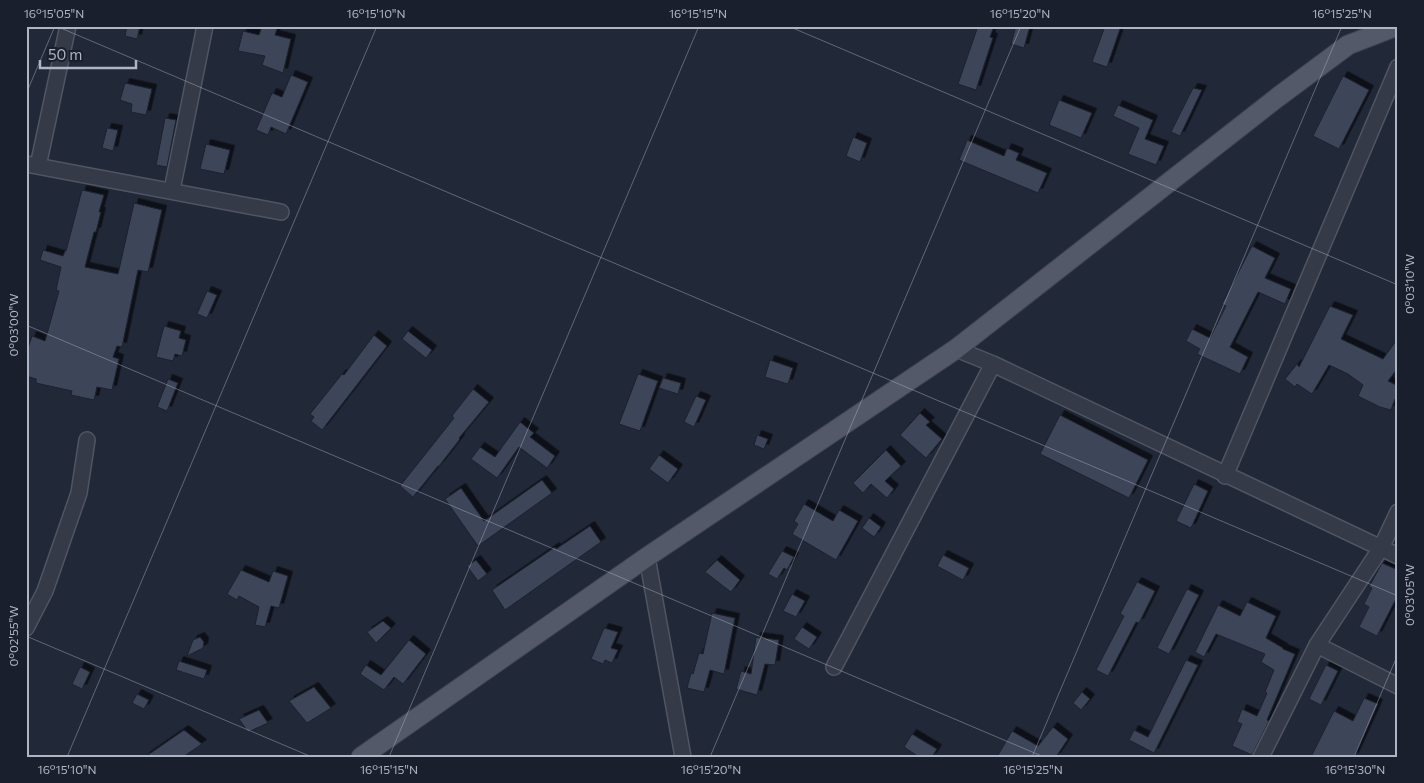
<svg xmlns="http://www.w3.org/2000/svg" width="1424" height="783" viewBox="0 0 1424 783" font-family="Commissioner,sans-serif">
	<defs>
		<filter id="shadow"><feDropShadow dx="4.5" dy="-4.5" stdDeviation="0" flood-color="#0009"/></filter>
	</defs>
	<rect width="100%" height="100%" fill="#212838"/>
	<!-- building -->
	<path fill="#3d4558" stroke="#1c212f" filter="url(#shadow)" d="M127 26H140L137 39 125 36Z
		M262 26H278L275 35 291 39 283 73 262 65 265 56 238 51 243 31 259 35Z
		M978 26H994L990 37 993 38 976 90 958 84Z
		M1016 26H1030L1024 48 1011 44Z
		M1105 26H1121L1107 67 1092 62Z
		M291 75 308 82 286 134 271 127 268 135 256 130 272 93 282 97Z
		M1343 76 1369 90 1339 149 1313 136Z
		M125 83 152 89 146 115 131 112 132 104 120 100Z
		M1193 88 1202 90 1180 136 1171 132Z
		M1059 100 1092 113 1081 138 1049 125Z
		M1118 105 1153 120 1145 139 1164 146 1156 165 1128 154 1139 128 1113 116Z
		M165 118 176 120 167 167 156 165Z
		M107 128 118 130 113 151 102 148Z
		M853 137 867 143 860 162 846 156Z
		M967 140 1004 156 1007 148 1019 153 1016 160 1047 173 1038 193 959 160Z
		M206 144 230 150 224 174 200 169Z
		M82 190 104 195 99 212H101L96 232H94L85 267 118 274 134 203 162 210 148 272 138 270 122 347 117 346 113 357 119 359 112 390 97 387 94 400 71 395 72 391 36 383V379L26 376V354L32 336 45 341 59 291 56 290 61 267 40 260 43 250 63 256 65 251H66Z
		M1252 246 1275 258 1265 278 1291 289 1285 304 1258 292 1230 347 1248 357 1240 374 1197 354 1200 349 1186 341 1192 329 1210 338 1226 306 1222 304Z
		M207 291 217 295 207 318 197 314Z
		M1330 306 1353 315 1341 339 1383 359 1398 338V368L1388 381 1398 386V400L1395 399 1391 410 1380 407 1358 396 1363 385 1348 374 1329 365 1312 394 1297 384 1295 387 1285 379 1297 364 1299 367Z
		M164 326 181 331 179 338 186 340 182 356 175 354 173 361 156 357Z
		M408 331 432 350 426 358 402 339Z
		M374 335 387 346 322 430 311 421 314 417 310 414 342 374 344 375Z
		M770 360 793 368 788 384 765 377Z
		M638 374 658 381 640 431 619 424Z
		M663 378 681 383 678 394 659 388Z
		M168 379 178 383 167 411 157 407Z
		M473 389 489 402 459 438 460 439 439 466H438L413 497 400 486 454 418 452 416Z
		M696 396 706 400 694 427 684 422Z
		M920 413 930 422 926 425 942 439 926 458 900 435Z
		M1060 415 1148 460 1129 498 1040 454Z
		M520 422 534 433 530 437 555 456 547 468 519 447 497 478 471 459 480 447 495 457Z
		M757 435 768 439 764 449 754 445Z
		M886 450 901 466 885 481 894 489 887 498 871 484 863 493 853 483Z
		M659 455 678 469 668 483 649 469Z
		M542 480 552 493 478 546 445 499 461 488 484 521Z
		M1194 484 1208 491 1191 528 1176 521Z
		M804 504 833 521 839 510 858 521 836 560 792 534 798 524 794 521Z
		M869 518 881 527 874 537 862 528Z
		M590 526 601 542 505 610 492 590 555 547 556 549Z
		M782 551 794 557 787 570 784 568 777 579 768 574Z
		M943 555 969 568 963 580 937 566Z
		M476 560 487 574 478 581 467 566Z
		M717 560 740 580 731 592 705 572Z
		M1382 563 1398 570V595L1377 636 1359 627 1369 607 1364 604 1372 588 1369 587Z
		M241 570 269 582 273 571 288 576 279 608 271 606 265 627 255 625 259 607 239 596 237 600 227 594Z
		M1137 582 1155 591 1139 623 1136 622 1108 676 1096 670 1124 616 1120 614Z
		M1187 589 1199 595 1169 654 1157 648Z
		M792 594 805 601 796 617 783 611Z
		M1247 602 1276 616 1266 638 1283 648V649L1295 654 1267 720 1269 721 1252 755 1232 746 1242 724 1237 722 1242 709 1257 716 1267 693 1265 692 1274 670 1261 662 1265 654 1216 634 1204 657 1195 652 1218 605 1240 616Z
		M712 613 735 618 724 674 710 670 704 692 687 688 691 673 693 674 699 653 703 654Z
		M383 621 391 628 376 643 367 632Z
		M802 627 817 637 809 649 794 639Z
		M604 628 618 632 611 648 618 650 612 663 605 660 603 664 591 659Z
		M200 637 204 642 203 648 187 656 193 640Z
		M756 637 779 640 775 665 765 664 757 695 736 689 741 671 751 674Z
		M409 640 426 654 403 684 394 677 384 690 360 674 366 665 381 675Z
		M1186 660 1198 665 1154 753 1129 740 1134 730 1148 737Z
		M179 661 207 670 204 679 176 670Z
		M1326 665 1338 671 1321 705 1309 699Z
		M80 667 90 672 82 689 72 684Z
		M314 687 331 708 307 723 289 701Z
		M1082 692 1090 699 1081 710 1073 703Z
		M137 694 149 700 144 709 132 703Z
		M1364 698 1378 704 1354 757H1311L1334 711 1353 721Z
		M259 710 268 723 248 732 239 719Z
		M1053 727 1068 739 1056 757H997L1012 731 1038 746Z
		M184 730 202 744 183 757H145Z
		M912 734 937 749 932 757H919L904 747Z"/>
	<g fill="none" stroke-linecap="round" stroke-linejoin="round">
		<defs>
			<path id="minor" d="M26 164 281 212
				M38 166 68 26
				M172 190 205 26
				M956 349 993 364 1398 556
				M1225 476 1398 67
				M647 557 683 757
				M26 628 45 591 79 493 87 440
				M1317 645 1398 686
				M834 667 993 364
				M1261 757 1317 645 1381 548 1398 512"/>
			<path id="major" d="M361 757 647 557 956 349 1278 97 1348 45 1397 26"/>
		</defs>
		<!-- minor casing -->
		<use href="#minor" stroke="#505563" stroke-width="18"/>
		<!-- major casing -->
		<use href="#major" stroke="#3e4352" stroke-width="21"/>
		<!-- minor -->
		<use href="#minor" stroke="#353a48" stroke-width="15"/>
		<!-- major -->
		<use href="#major" stroke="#535969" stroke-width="19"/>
	</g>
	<!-- ticks -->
	<path fill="none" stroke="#b0b5c5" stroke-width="1" stroke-opacity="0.45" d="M56 26 1398 596M788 26 1398 285M26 94 55 26M26 325 1044 757M26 636 312 757M67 757 377 26M389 757 699 26M710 757 1021 26M1032 757 1342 26M1354 757 1398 654"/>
	<!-- border -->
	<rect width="1424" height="783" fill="none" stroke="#1a1f2d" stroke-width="55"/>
	<!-- scale -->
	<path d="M40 60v8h96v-8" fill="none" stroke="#b0b5c5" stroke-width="2.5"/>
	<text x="48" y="60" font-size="15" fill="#b0b5c5" stroke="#1a1f2d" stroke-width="4" paint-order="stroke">50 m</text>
	<rect x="28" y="28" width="1368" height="728" fill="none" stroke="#b0b5c5" stroke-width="2"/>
	<g font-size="12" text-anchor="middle" fill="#b0b5c5">
		<text x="54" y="18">16°15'05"N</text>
		<text x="376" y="18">16°15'10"N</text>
		<text x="698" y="18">16°15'15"N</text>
		<text x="1020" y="18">16°15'20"N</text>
		<text x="1342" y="18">16°15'25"N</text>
		<text transform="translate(1410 284) rotate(-90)" y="4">0°03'10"W</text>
		<text transform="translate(14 325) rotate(-90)" y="4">0°03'00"W</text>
		<text transform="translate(1410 595) rotate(-90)" y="4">0°03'05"W</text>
		<text transform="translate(14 636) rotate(-90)" y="4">0°02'55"W</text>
		<text x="67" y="774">16°15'10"N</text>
		<text x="389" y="774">16°15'15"N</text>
		<text x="711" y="774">16°15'20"N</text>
		<text x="1033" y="774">16°15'25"N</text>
		<text x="1355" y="774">16°15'30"N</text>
	</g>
</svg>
